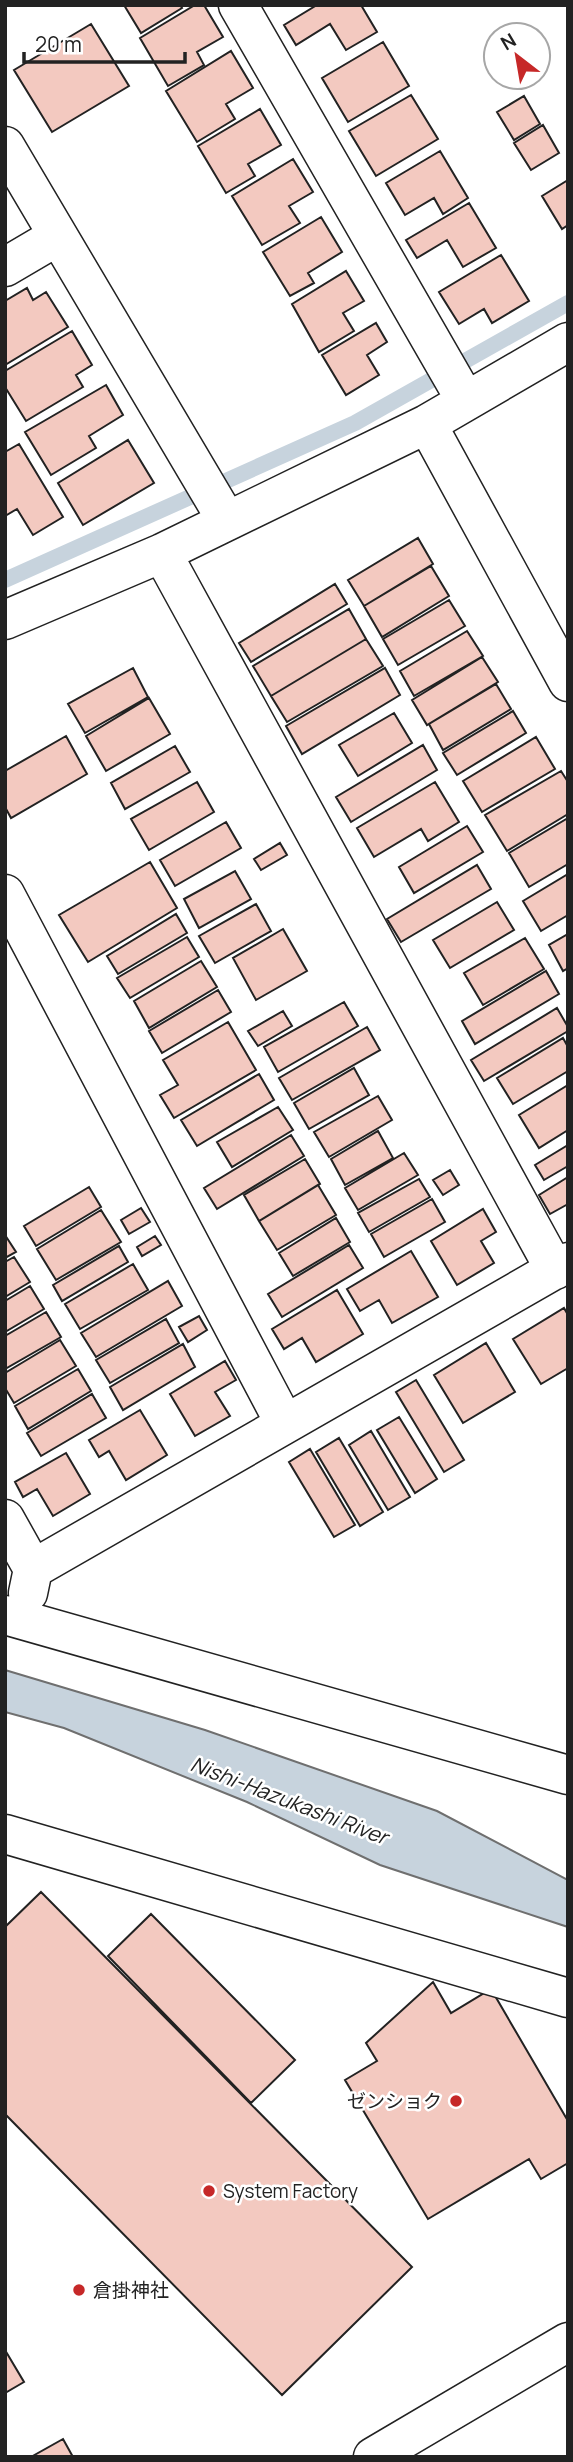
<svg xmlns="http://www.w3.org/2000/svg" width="573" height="2462" viewBox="0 0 573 2462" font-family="Manrope,'Noto Sans JP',sans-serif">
	<rect width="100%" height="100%" fill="#fff"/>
	<!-- water -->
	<path fill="#c7d3dd" stroke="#6f6f6f" stroke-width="2" d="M5 1670 205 1730 437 1811 568 1880V1927L380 1865 247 1802 64 1728 5 1712Z"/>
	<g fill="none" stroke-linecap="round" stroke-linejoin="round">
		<!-- stream -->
		<path stroke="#c7d3dd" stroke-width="16" d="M5 580 355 423 568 303"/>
	</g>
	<!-- building -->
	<path fill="#f3c9c0" stroke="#222" stroke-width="2" d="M124 5H180L182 8 141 33Z
		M195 5H204L223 37 197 52 204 65 168 86 140 38Z
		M317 5H361L377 32 346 50 330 24 296 45 284 25Z
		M91 24 129 86 52 132 14 70Z
		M383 42 409 86 348 122 322 78Z
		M231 51 253 88 226 104 235 119 197 142 166 91Z
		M411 95 438 139 376 176 349 131Z
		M524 96 540 124 514 140 497 112Z
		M260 109 281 145 248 164 255 176 226 193 198 146Z
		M543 125 559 153 531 170 514 143Z
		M440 151 468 198 443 214 434 198 405 215 386 183Z
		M293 159 313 192 289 206 300 223 262 245 232 196Z
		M568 180V225L562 229 542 196Z
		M469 203 496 248 463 267 447 240 417 258 406 240Z
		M321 217 342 252 308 273 314 283 290 296 263 252Z
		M501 255 529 301 492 323 484 309 459 324 439 292Z
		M346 271 364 301 343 313 354 331 319 352 292 304Z
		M27 288 33 300 46 292 68 327 5 365V301Z
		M376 323 387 342 367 355 379 375 346 395 322 355Z
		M72 331 92 365 76 375 83 387 26 421 5 387V371Z
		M106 385 123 415 89 436 96 448 51 475 25 432Z
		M128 440 154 483 83 525 58 483Z
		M19 444 63 517 33 535 17 509 5 516V452Z
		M418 538 433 564 364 606 348 580Z
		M431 566 449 596 382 637 364 606Z
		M335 584 347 604 251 662 239 643Z
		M449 600 465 626 398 665 383 639Z
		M349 609 366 639 271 696 253 666Z
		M467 631 483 656 414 696 400 671Z
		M366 639 383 666 287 722 271 696Z
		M482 657 498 682 427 725 412 700Z
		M133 668 148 697 85 733 68 704Z
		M385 668 400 695 302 754 286 726Z
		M496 684 511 709 443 750 429 724Z
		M149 698 170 734 106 771 86 736Z
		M513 711 526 733 457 775 443 753Z
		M394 713 412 743 358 776 339 745Z
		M66 736 87 774 11 818 5 807V771Z
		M536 737 555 769 482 812 463 781Z
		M423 745 437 770 351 822 336 797Z
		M175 746 190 772 125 809 111 783Z
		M561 771 568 782V814L507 851 485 815Z
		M197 782 214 812 149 850 131 819Z
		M435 782 459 822 428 841 421 829 374 857 357 828Z
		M568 818V864L529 887 509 853Z
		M226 822 241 848 175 886 160 860Z
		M467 826 483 852 414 893 399 867Z
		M280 843 287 855 261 870 254 859Z
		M150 862 177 908 88 962 59 915Z
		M477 865 491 889 401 942 387 919Z
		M235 871 251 899 199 928 184 899Z
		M568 874V915L541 931 523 901Z
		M497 902 514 930 450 968 433 940Z
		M256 904 271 931 215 963 199 936Z
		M176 914 187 933 118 974 107 956Z
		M283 929 307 971 256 1000 233 958Z
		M568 934V968L563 971 549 945Z
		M187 937 199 957 130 998 117 978Z
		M525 938 544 969 483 1005 464 973Z
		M201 961 217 987 149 1028 134 1001Z
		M546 971 559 994 475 1044 462 1021Z
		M218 990 231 1012 162 1053 149 1031Z
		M344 1002 358 1026 278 1072 264 1047Z
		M557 1008 568 1027V1031L484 1081 471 1060Z
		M283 1011 292 1026 258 1046 248 1031Z
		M228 1022 256 1070 174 1118 160 1095 178 1085 163 1060Z
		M367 1027 380 1050 292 1100 279 1078Z
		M563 1038 568 1047V1071L513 1104 497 1078Z
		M354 1068 369 1095 309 1129 294 1103Z
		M259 1074 274 1100 197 1146 181 1120Z
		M568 1085V1130L539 1148 519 1115Z
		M378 1096 392 1120 329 1157 314 1132Z
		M278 1107 293 1130 232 1167 217 1142Z
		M378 1131 393 1158 345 1185 331 1159Z
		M291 1135 304 1156 217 1209 204 1188Z
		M568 1145V1166L544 1180 535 1165Z
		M404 1153 418 1175 358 1210 345 1188Z
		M305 1159 320 1184 259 1221 244 1195Z
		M450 1170 459 1185 443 1195 433 1180Z
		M568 1177V1204L550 1214 539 1195Z
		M419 1179 430 1197 369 1232 358 1213Z
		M318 1185 336 1215 277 1250 259 1221Z
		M89 1187 101 1207 36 1246 24 1226Z
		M432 1199 445 1222 384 1257 371 1234Z
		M141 1208 150 1222 129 1234 121 1220Z
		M483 1209 496 1232 481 1241 494 1263 457 1285 431 1241Z
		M101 1210 121 1242 56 1280 37 1249Z
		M336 1218 350 1242 293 1276 279 1253Z
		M5 1235 16 1252 5 1258Z
		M155 1236 161 1245 142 1256 137 1247Z
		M349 1245 363 1268 282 1317 268 1294Z
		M119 1246 128 1262 62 1301 53 1285Z
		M411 1251 438 1297 392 1323 379 1300 360 1311 347 1289Z
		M14 1257 30 1282 5 1297V1262Z
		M133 1264 148 1290 80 1329 65 1304Z
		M168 1281 182 1306 96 1357 81 1333Z
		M30 1286 44 1309 5 1332V1301Z
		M337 1290 363 1334 316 1362 302 1338 284 1349 272 1329Z
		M564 1308 568 1315V1368L541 1384 513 1339Z
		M46 1312 61 1337 5 1369V1336Z
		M199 1316 207 1330 188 1342 179 1327Z
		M166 1319 179 1343 110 1383 96 1360Z
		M60 1340 76 1366 14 1403 5 1388V1373Z
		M486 1343 515 1392 463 1423 434 1375Z
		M183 1344 195 1367 123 1410 110 1387Z
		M225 1361 236 1380 215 1392 230 1416 195 1436 170 1394Z
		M78 1369 91 1391 28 1429 15 1406Z
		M416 1380 464 1460 444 1472 396 1392Z
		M92 1394 106 1418 41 1456 27 1433Z
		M140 1410 167 1455 126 1480 109 1451 99 1457 89 1440Z
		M399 1417 437 1479 415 1493 377 1430Z
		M371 1431 410 1497 388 1510 349 1445Z
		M339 1438 383 1512 360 1526 316 1452Z
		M310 1449 355 1525 334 1537 289 1462Z
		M66 1453 90 1494 53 1516 37 1489 23 1497 15 1482Z
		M41 1892 412 2267 282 2395 5 2114V1927Z
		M151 1914 295 2060 251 2103 108 1956Z
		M433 1982 451 2013 491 1989 568 2121V2163L541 2179 529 2159 428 2219 345 2080 377 2061 366 2043Z
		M5 2350 24 2382 5 2393Z
		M63 2439 73 2457H31Z"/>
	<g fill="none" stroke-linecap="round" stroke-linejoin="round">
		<defs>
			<path id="minor" d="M238 5 466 401
				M5 146 227 521
				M5 267 58 236
				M427 424 568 682
				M162 553 555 1270
				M5 620 162 553 427 424 568 342
				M5 894 285 1424
				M5 1519 33 1569 28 1593
				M33 1569 568 1262
				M5 1615 568 1775
				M5 1834 568 1998"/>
			<path id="secondary" d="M373 2457 568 2342"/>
		</defs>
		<!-- minor casing -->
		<use href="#minor" stroke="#222" stroke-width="41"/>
		<!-- secondary casing -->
		<use href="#secondary" stroke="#222" stroke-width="41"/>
		<!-- minor -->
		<use href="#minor" stroke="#fff" stroke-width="38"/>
		<!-- secondary -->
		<use href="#secondary" stroke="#fff" stroke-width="38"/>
	</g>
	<!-- markers -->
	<g fill="#c62828" stroke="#fff" stroke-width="2.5">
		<circle cx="456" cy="2101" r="7"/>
		<circle cx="209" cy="2191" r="7"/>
		<circle cx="79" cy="2290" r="7"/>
	</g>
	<g text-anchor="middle" stroke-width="5" stroke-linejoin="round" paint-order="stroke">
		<!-- poi labels -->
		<g font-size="19" fill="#222" stroke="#fff" text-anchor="start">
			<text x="442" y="2108" text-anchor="end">ゼンショク</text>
			<text x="223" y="2198">System Factory</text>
			<text x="93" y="2297">倉掛神社</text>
		</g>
		<!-- water labels -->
		<g font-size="21" font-style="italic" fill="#222" stroke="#fff">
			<text transform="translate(289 1801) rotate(21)" y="7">Nishi-Hazukashi River</text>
		</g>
	</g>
	<!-- border -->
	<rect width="573" height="2462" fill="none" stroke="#222222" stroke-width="14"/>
	<!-- north arrow -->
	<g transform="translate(517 56) rotate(329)"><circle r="33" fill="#ffffff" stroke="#a7a7a7" stroke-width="2"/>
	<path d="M0-5L12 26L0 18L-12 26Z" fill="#c62828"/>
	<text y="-10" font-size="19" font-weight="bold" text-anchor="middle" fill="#222222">N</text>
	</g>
	<!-- scale -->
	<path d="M24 52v10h161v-10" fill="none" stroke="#222222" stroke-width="3.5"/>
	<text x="35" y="52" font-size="21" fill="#222222" stroke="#ffffff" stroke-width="5" paint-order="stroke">20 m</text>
</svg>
